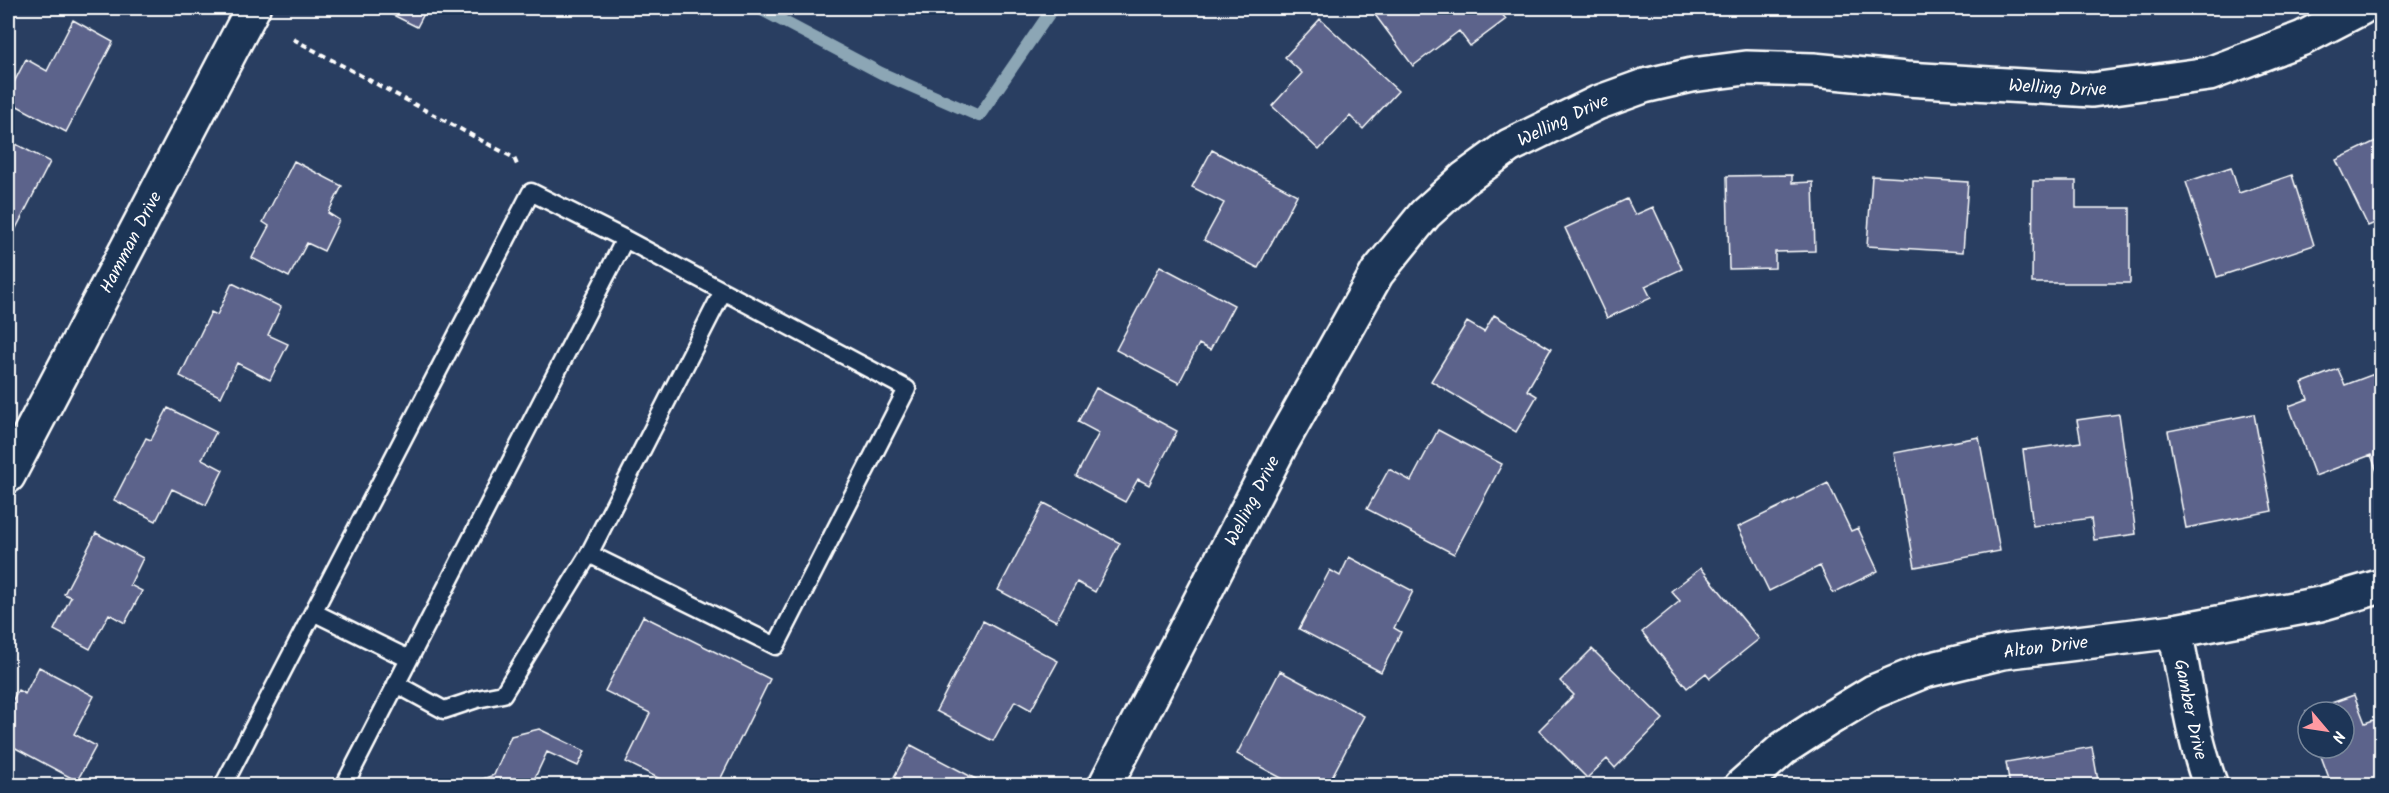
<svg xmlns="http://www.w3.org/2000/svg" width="2389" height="793" viewBox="0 0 2389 793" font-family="Kalam,sans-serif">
	<rect width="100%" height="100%" fill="#293e61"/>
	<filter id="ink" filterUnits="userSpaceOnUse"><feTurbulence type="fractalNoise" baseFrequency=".0167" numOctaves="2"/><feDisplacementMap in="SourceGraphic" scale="12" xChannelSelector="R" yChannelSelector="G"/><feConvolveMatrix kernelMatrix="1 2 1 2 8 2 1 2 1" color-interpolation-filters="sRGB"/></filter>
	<g filter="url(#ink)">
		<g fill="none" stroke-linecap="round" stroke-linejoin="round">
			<!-- stream -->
			<path stroke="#8ca6b5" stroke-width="12" d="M758 8 881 73 979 116 1053 8"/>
		</g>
		<!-- building -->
		<path fill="#5b648b" stroke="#fff" stroke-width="1.5" d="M379 8H427L417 27Z
			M1370 8H1497L1506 19 1470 46 1459 31 1413 66Z
			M1320 19 1398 91 1363 129 1350 116 1319 150 1272 106 1302 73 1285 57Z
			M73 20 113 42 66 132 8 101V94L26 59 47 71Z
			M2382 138V220L2368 226 2336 160Z
			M10 141 50 162 8 244V145Z
			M1212 150 1297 195 1258 268 1204 240 1224 203 1192 187Z
			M294 161 342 186 328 213 339 220 324 251 307 243 289 277 252 258 269 226 263 222Z
			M2231 167 2239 193 2292 175 2314 245 2217 277 2186 182Z
			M1792 175V183L1813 182 1815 251 1775 252V268L1729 269 1727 176Z
			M1872 176 1968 182 1963 252 1867 246Z
			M2033 181H2076V208H2130V283H2032Z
			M1627 199 1635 215 1653 207 1682 269 1645 286 1651 298 1607 318 1565 228Z
			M1160 266 1234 305 1210 350 1199 344 1179 383 1116 350Z
			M232 283 281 307 268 335 288 344 270 380 237 363 221 397 180 376 211 312 217 315Z
			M1494 315 1551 349 1527 390 1537 396 1516 432 1431 381 1467 322 1484 332Z
			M2338 369 2345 385 2382 371V473L2378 474 2371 455 2315 476 2289 406 2308 399 2302 383Z
			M1096 388 1177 431 1149 485 1138 479 1125 502 1076 476 1099 433 1078 422Z
			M168 408 216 432 202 459 223 470 206 505 172 489 156 521 114 500 146 438 151 440Z
			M2119 414 2136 534 2094 540 2091 518 2033 526 2023 450 2081 442 2077 420Z
			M2254 414 2272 511 2186 528 2168 431Z
			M1438 430 1502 464 1454 554 1367 509 1389 469 1411 481Z
			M1979 437 2000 551 1915 567 1894 453Z
			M1828 483 1851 531 1858 528 1878 571 1833 593 1820 566 1769 591 1738 527Z
			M1044 503 1120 543 1095 592 1077 582 1056 621 998 590Z
			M96 533 143 558 130 585 142 591 125 623 109 614 90 649 54 630 71 597 64 594Z
			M1349 557 1413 591 1394 628 1401 632 1381 672 1299 629 1330 570 1340 576Z
			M1701 568 1759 639 1710 678 1706 673 1687 688 1642 632 1680 601 1671 591Z
			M643 616 770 679 717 786H674L626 762 650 713 605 691Z
			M983 621 1058 661 1031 710 1015 701 993 741 936 711Z
			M1592 649 1663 719 1615 768 1607 759 1587 778 1539 730 1574 695 1560 681Z
			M39 667 94 696 74 734 96 746 77 781 8 744V709L18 690 25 694Z
			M1280 671 1364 716 1327 786H1296L1237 754Z
			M2354 695 2365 723 2382 717V786H2332L2318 748H2344V712H2308V719L2306 712Z
			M539 729 585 751 578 766 547 752 531 786H463L494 775 511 736Z
			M911 745 987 785V786H909L894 777Z
			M2092 747 2099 786H2010L2006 762Z"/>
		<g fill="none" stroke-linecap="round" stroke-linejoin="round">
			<defs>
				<path id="service" d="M625 239C719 289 813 339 907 389L776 646 589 554 723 291
					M313 612 409 659
					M396 684 444 710 477 699 503 694 589 554
					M223 786 531 192 625 239 344 786"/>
				<g id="minor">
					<path id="s1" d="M8 476 253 8"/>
					<path id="s2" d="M2175 631C2186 683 2192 736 2211 786"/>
					<path id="s3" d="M1105 786 1281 444 1377 273 1425 214 1465 178 1509 146 1597 103 1644 86 1692 75 1746 68 1813 70 1906 79 2092 90 2209 74 2303 38 2361 8"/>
					<path id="s4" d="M1741 786 1784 748 1827 720 1873 692 1924 671 2003 652 2175 631 2320 604 2382 586"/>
				</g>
			</defs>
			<!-- service casing -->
			<use href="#service" stroke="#fff" stroke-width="21"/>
			<!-- minor casing -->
			<use href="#minor" stroke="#fff" stroke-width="38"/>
			<!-- path -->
			<path stroke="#fff" stroke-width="4" stroke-dasharray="6 4.5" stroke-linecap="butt" d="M293 39 514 158 518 167"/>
			<!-- service -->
			<use href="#service" stroke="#1d3557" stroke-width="16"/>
			<!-- minor -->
			<use href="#minor" stroke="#1d3557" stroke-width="33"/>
		</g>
	</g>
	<g text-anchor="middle" stroke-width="4.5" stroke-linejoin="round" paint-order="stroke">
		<!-- street labels -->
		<g font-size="18" fill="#fff" stroke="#1d3557">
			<text dy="6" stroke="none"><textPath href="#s3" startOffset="1329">Welling Drive</textPath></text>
			<text dy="6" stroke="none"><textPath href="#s3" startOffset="825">Welling Drive</textPath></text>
			<text dy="6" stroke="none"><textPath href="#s1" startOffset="264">Hamman Drive</textPath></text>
			<text dy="6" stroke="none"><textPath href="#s3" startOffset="321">Welling Drive</textPath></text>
			<text dy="6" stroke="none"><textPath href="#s4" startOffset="342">Alton Drive</textPath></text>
			<text dy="6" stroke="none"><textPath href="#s2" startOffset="80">Gamber Drive</textPath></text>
		</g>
	</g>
	<!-- margin -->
	<rect width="2389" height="793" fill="none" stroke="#1d3557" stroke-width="30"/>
	<rect x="15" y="15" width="2359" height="763" fill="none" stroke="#fff" stroke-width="2" filter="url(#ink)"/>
	<!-- north arrow -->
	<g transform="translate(2326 730) rotate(119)"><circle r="28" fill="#1d3557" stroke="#77869a" stroke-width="1.5"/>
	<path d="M0-4.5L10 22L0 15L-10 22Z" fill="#ff9aa2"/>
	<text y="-9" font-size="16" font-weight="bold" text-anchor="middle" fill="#ffffff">N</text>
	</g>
</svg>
